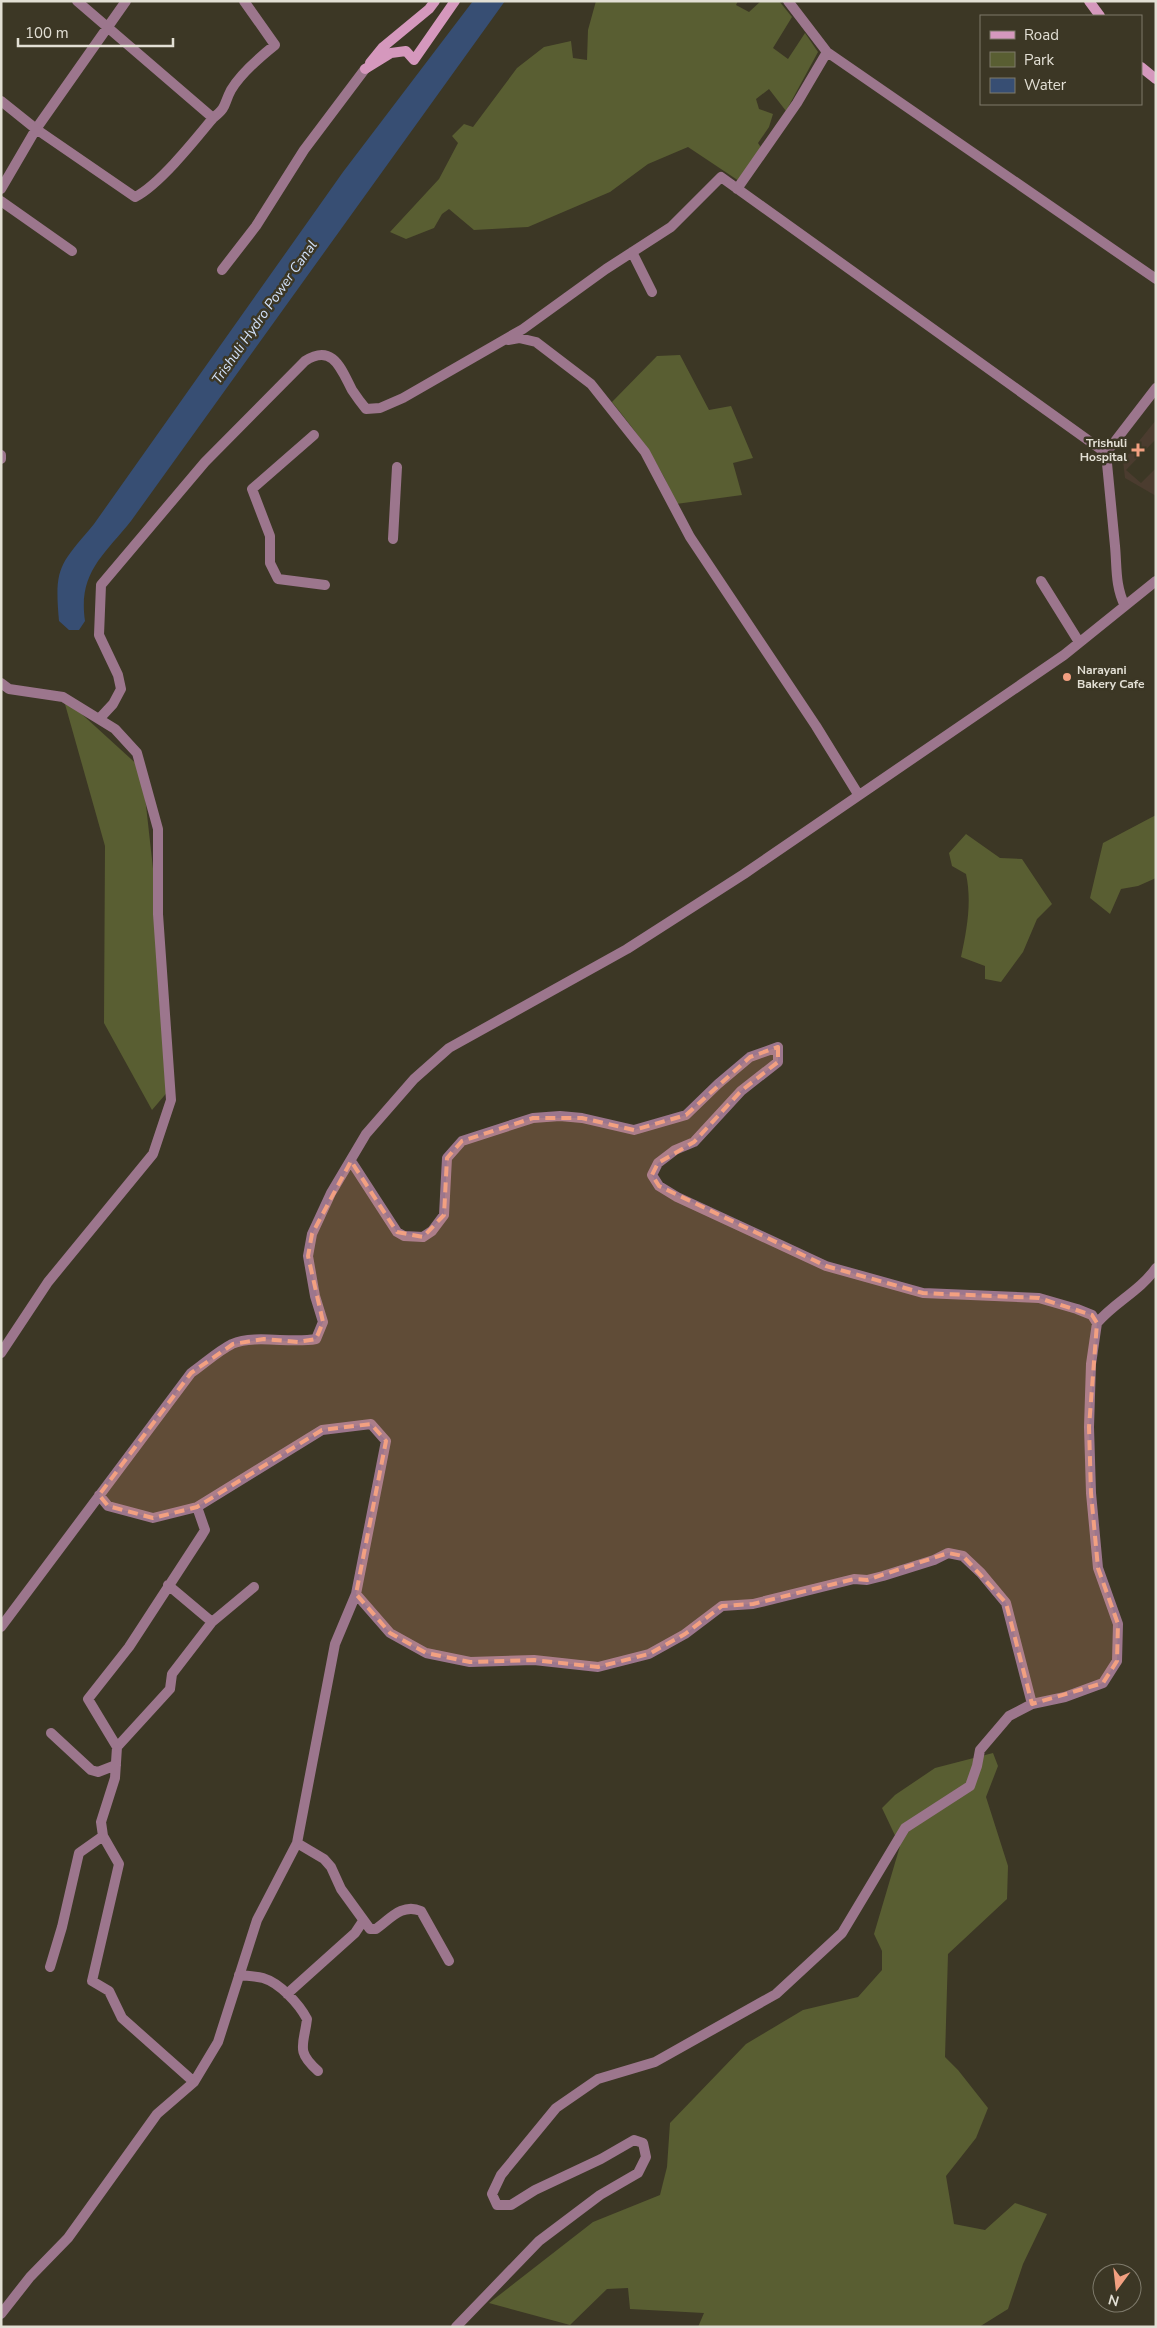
<svg xmlns="http://www.w3.org/2000/svg" width="1157" height="2328" viewBox="0 0 1157 2328" font-family="'Nunito Sans',sans-serif">
	<rect width="100%" height="100%" fill="#3c3725"/>
	<!-- medical -->
	<path fill="#4b3c2f" d="M1156 420V439L1126 470 1141 483 1156 468V496L1125 478 1123 461Z"/>
	<!-- green -->
	<path fill="#595e32" d="M596 1H738L736 5 749 12 761 1H779L792 17 773 48 788 59 805 33 818 52 786 111 769 89 756 99 759 109 773 114 769 127 758 143 762 149 739 181 688 147 648 164 610 192 528 227 474 230 449 209 442 214 434 228 406 239 390 232 439 179 458 143 452 136 464 124 473 127 517 68 544 47 571 41 573 58 587 60 588 30Z
		M680 355 709 410 731 406 753 458 733 463 742 495 676 504C662 466 638 434 612 402L657 356Z
		M63 697 142 769 158 914 170 1089 152 1110 104 1023 105 846Z
		M1156 815V878L1138 886 1121 889 1110 914 1090 898 1103 843Z
		M966 834 1000 858 1022 859 1052 904 1037 919 1023 952 1001 982 985 979V966L961 957C967 929 972 902 966 874L952 866 949 853Z
		M993 1753 998 1766 986 1797 1008 1866 1007 1899 948 1954 945 2057 958 2070 988 2108 976 2138 946 2176 954 2224 985 2230 1015 2203 1047 2214 1023 2264 1008 2309 979 2327H698L704 2313 630 2309 628 2288 607 2289 570 2325 489 2303 593 2222 660 2195 667 2167 670 2123 746 2044 803 2010 858 1997 882 1970V1951L874 1934 900 1846 882 1808 895 1795 935 1768Z"/>
	<!-- water -->
	<path fill="#374e73" d="M473 1H505L131 521C103 556 78 573 85 621L79 630H69L59 621C54 566 60 565 94 524L343 172Z"/>
	<g fill="none" stroke-linecap="round" stroke-linejoin="round">
		<!-- street -->
		<path stroke="#9c768d" stroke-width="10" d="M77 1 213 118C228 106 223 105 231 90 241 73 260 57 275 45L244 1
			M827 52 1156 279
			M1 101 36 129 135 197C159 185 195 140 213 118
			M1 189 36 129 126 1
			M737 189 797 103 827 52 788 1
			M1 201 72 251
			M632 252 652 292
			M222 270 256 226 304 150 365 69
			M508 340 519 338 536 342 591 384 645 452 690 537 816 726 858 794
			M314 435 252 489 270 536V563L278 579 325 585
			M1 455V459
			M393 539 397 467
			M1041 581 1079 642
			M1125 606C1115 586 1117 567 1115 546 1112 515 1109 484 1106 453L1156 388
			M1 683 9 689 63 697 115 729 137 753 158 829V914L171 1100 153 1154 48 1282 1 1353
			M100 718 113 704 121 689 118 675 99 635 101 585 205 462 305 361C333 343 341 369 352 390 356 396 361 403 366 409L380 408 403 398 523 329 606 269 671 227 721 177 1106 453
			M351 1161 397 1232 404 1236 423 1237 432 1231 444 1215 447 1158 462 1141 533 1118 560 1116 582 1118 634 1130 686 1115 718 1084 750 1057 778 1047V1062L741 1091 694 1142 675 1150 658 1163 652 1175 659 1186 677 1197 826 1266 923 1293 1039 1298 1077 1309 1092 1315 1097 1323 1091 1364 1089 1427 1091 1493 1098 1568 1118 1624 1117 1661 1103 1683 1065 1697 1032 1704 1009 1716 980 1750 977 1766 970 1786 905 1828 842 1933 776 1994 655 2062 598 2079 556 2108 501 2175 492 2194 497 2205H511L535 2190 601 2159 634 2140 643 2143 646 2157 638 2173 600 2195 539 2241 456 2327
			M1097 1323C1115 1302 1140 1291 1156 1268
			M356 1594 390 1633 426 1653 470 1662 534 1660 598 1667 649 1654 685 1634 722 1606 753 1604 854 1579 867 1580 883 1576 934 1560 948 1553 963 1556 981 1573 1006 1603 1032 1704
			M212 1622 254 1587
			M1 1627 191 1373C204 1364 218 1351 232 1344 256 1334 290 1344 316 1339L323 1322 315 1296 308 1256 312 1234 331 1193 366 1134 414 1079 449 1048 627 949 744 874 1064 655 1156 581
			M51 1733 91 1770 98 1772 116 1765
			M117 1747 170 1689 172 1674 212 1622 168 1585
			M297 1843 324 1859 331 1867 341 1889 370 1929H376C390 1919 402 1903 421 1911L449 1961
			M50 1967 62 1927 79 1853 103 1836
			M239 1975C247 1976 256 1976 263 1978 280 1983 299 2004 307 2019 304 2045 295 2051 318 2071
			M287 1994 355 1933 363 1921
			M194 2082 122 2018 109 1991 92 1981 119 1864 103 1836 101 1822 115 1778 117 1747 88 1699 129 1647 202 1535 205 1530 197 1507
			M1 2314 30 2277 68 2238 157 2114 194 2082 218 2042 257 1920 297 1843 335 1644 356 1594 386 1441 371 1424 322 1430 197 1507 153 1518 108 1506 99 1495"/>
		<!-- secondary -->
		<path stroke="#d598bd" stroke-width="10" d="M1089 1 1100 16
			M370 63 383 47 429 9 435 1
			M1141 67 1156 79
			M365 69 391 53 406 51 414 60 455 1"/>
	</g>
	<!-- marked area -->
	<path fill="#f2a081" fill-opacity="0.2" stroke="#f2a081" stroke-width="4" stroke-dasharray="10 6" stroke-linejoin="round" d="M778 1047V1062L741 1091 694 1142 658 1163 652 1175 659 1186 826 1266 923 1293 1039 1298 1092 1315 1097 1323 1089 1427 1091 1493 1098 1568 1118 1624 1117 1661 1103 1683 1032 1704 1006 1603 963 1556 948 1553 867 1580 854 1579 753 1604 722 1606 685 1634 649 1654 598 1667 534 1660 470 1662 426 1653 390 1633 356 1594 386 1441 371 1424 322 1430 197 1507 153 1518 108 1506 99 1495 191 1373 233 1344 264 1339 298 1342 316 1339 323 1322 308 1256 312 1234 351 1161 397 1232 423 1237 444 1215 447 1158 462 1141 533 1118H582L634 1130 686 1115 750 1057Z"/>
	<!-- markers -->
	<g fill="#f2a081" stroke="#3c3725" stroke-width="2">
		<path d="M1135.5 442.5h5v5h5v5h-5v5h-5v-5h-5v-5h5z"/>
		<circle cx="1067" cy="677" r="5"/>
	</g>
	<g text-anchor="middle" stroke-width="5" stroke-linejoin="round" paint-order="stroke">
		<!-- poi labels -->
		<g font-size="12" font-weight="bold" fill="#e2dfd4" stroke="#3c3725" text-anchor="end">
			<text x="1127" y="447">Trishuli<tspan x="1127" dy="14">Hospital</tspan></text>
			<text x="1077" y="674" text-anchor="start">Narayani<tspan x="1077" dy="14">Bakery Cafe</tspan></text>
		</g>
		<!-- water labels -->
		<g font-size="14" font-style="italic" fill="#d2e2fc" stroke="#3c3725">
			<text transform="translate(264 312) rotate(-55)" y="5">Trishuli Hydro Power Canal</text>
		</g>
	</g>
	<!-- border -->
	<rect width="1157" height="2328" fill="none" stroke="#e2dfd4" stroke-width="5"/>
	<!-- legend -->
	<rect x="980" y="15" width="162" height="90" fill="#3c3725" stroke="#7e7a6b"/>
	<rect x="990" y="31" width="25" height="8" fill="#d598bd" stroke="#7e7a6b"/>
	<text x="1024" y="40" font-size="15" fill="#e2dfd4">Road</text>
	<rect x="990" y="52" width="25" height="15" fill="#595e32" stroke="#7e7a6b"/>
	<text x="1024" y="65" font-size="15" fill="#e2dfd4">Park</text>
	<rect x="990" y="78" width="25" height="15" fill="#374e73" stroke="#7e7a6b"/>
	<text x="1024" y="90" font-size="15" fill="#e2dfd4">Water</text>
	<!-- north arrow -->
	<g transform="translate(1117 2288) rotate(195)"><circle r="24" fill="#3c3725" stroke="#7e7a6b"/>
	<path d="M0-4L9 19L0 12L-9 19Z" fill="#f2a081"/>
	<text y="-8" font-size="14" font-weight="bold" text-anchor="middle" fill="#e2dfd4">N</text>
	</g>
	<!-- scale -->
	<path d="M18 38v8h155v-8" fill="none" stroke="#e2dfd4" stroke-width="2.5"/>
	<text x="25" y="38" font-size="15" fill="#e2dfd4" stroke="#3c3725" stroke-width="4" paint-order="stroke">100 m</text>
</svg>
